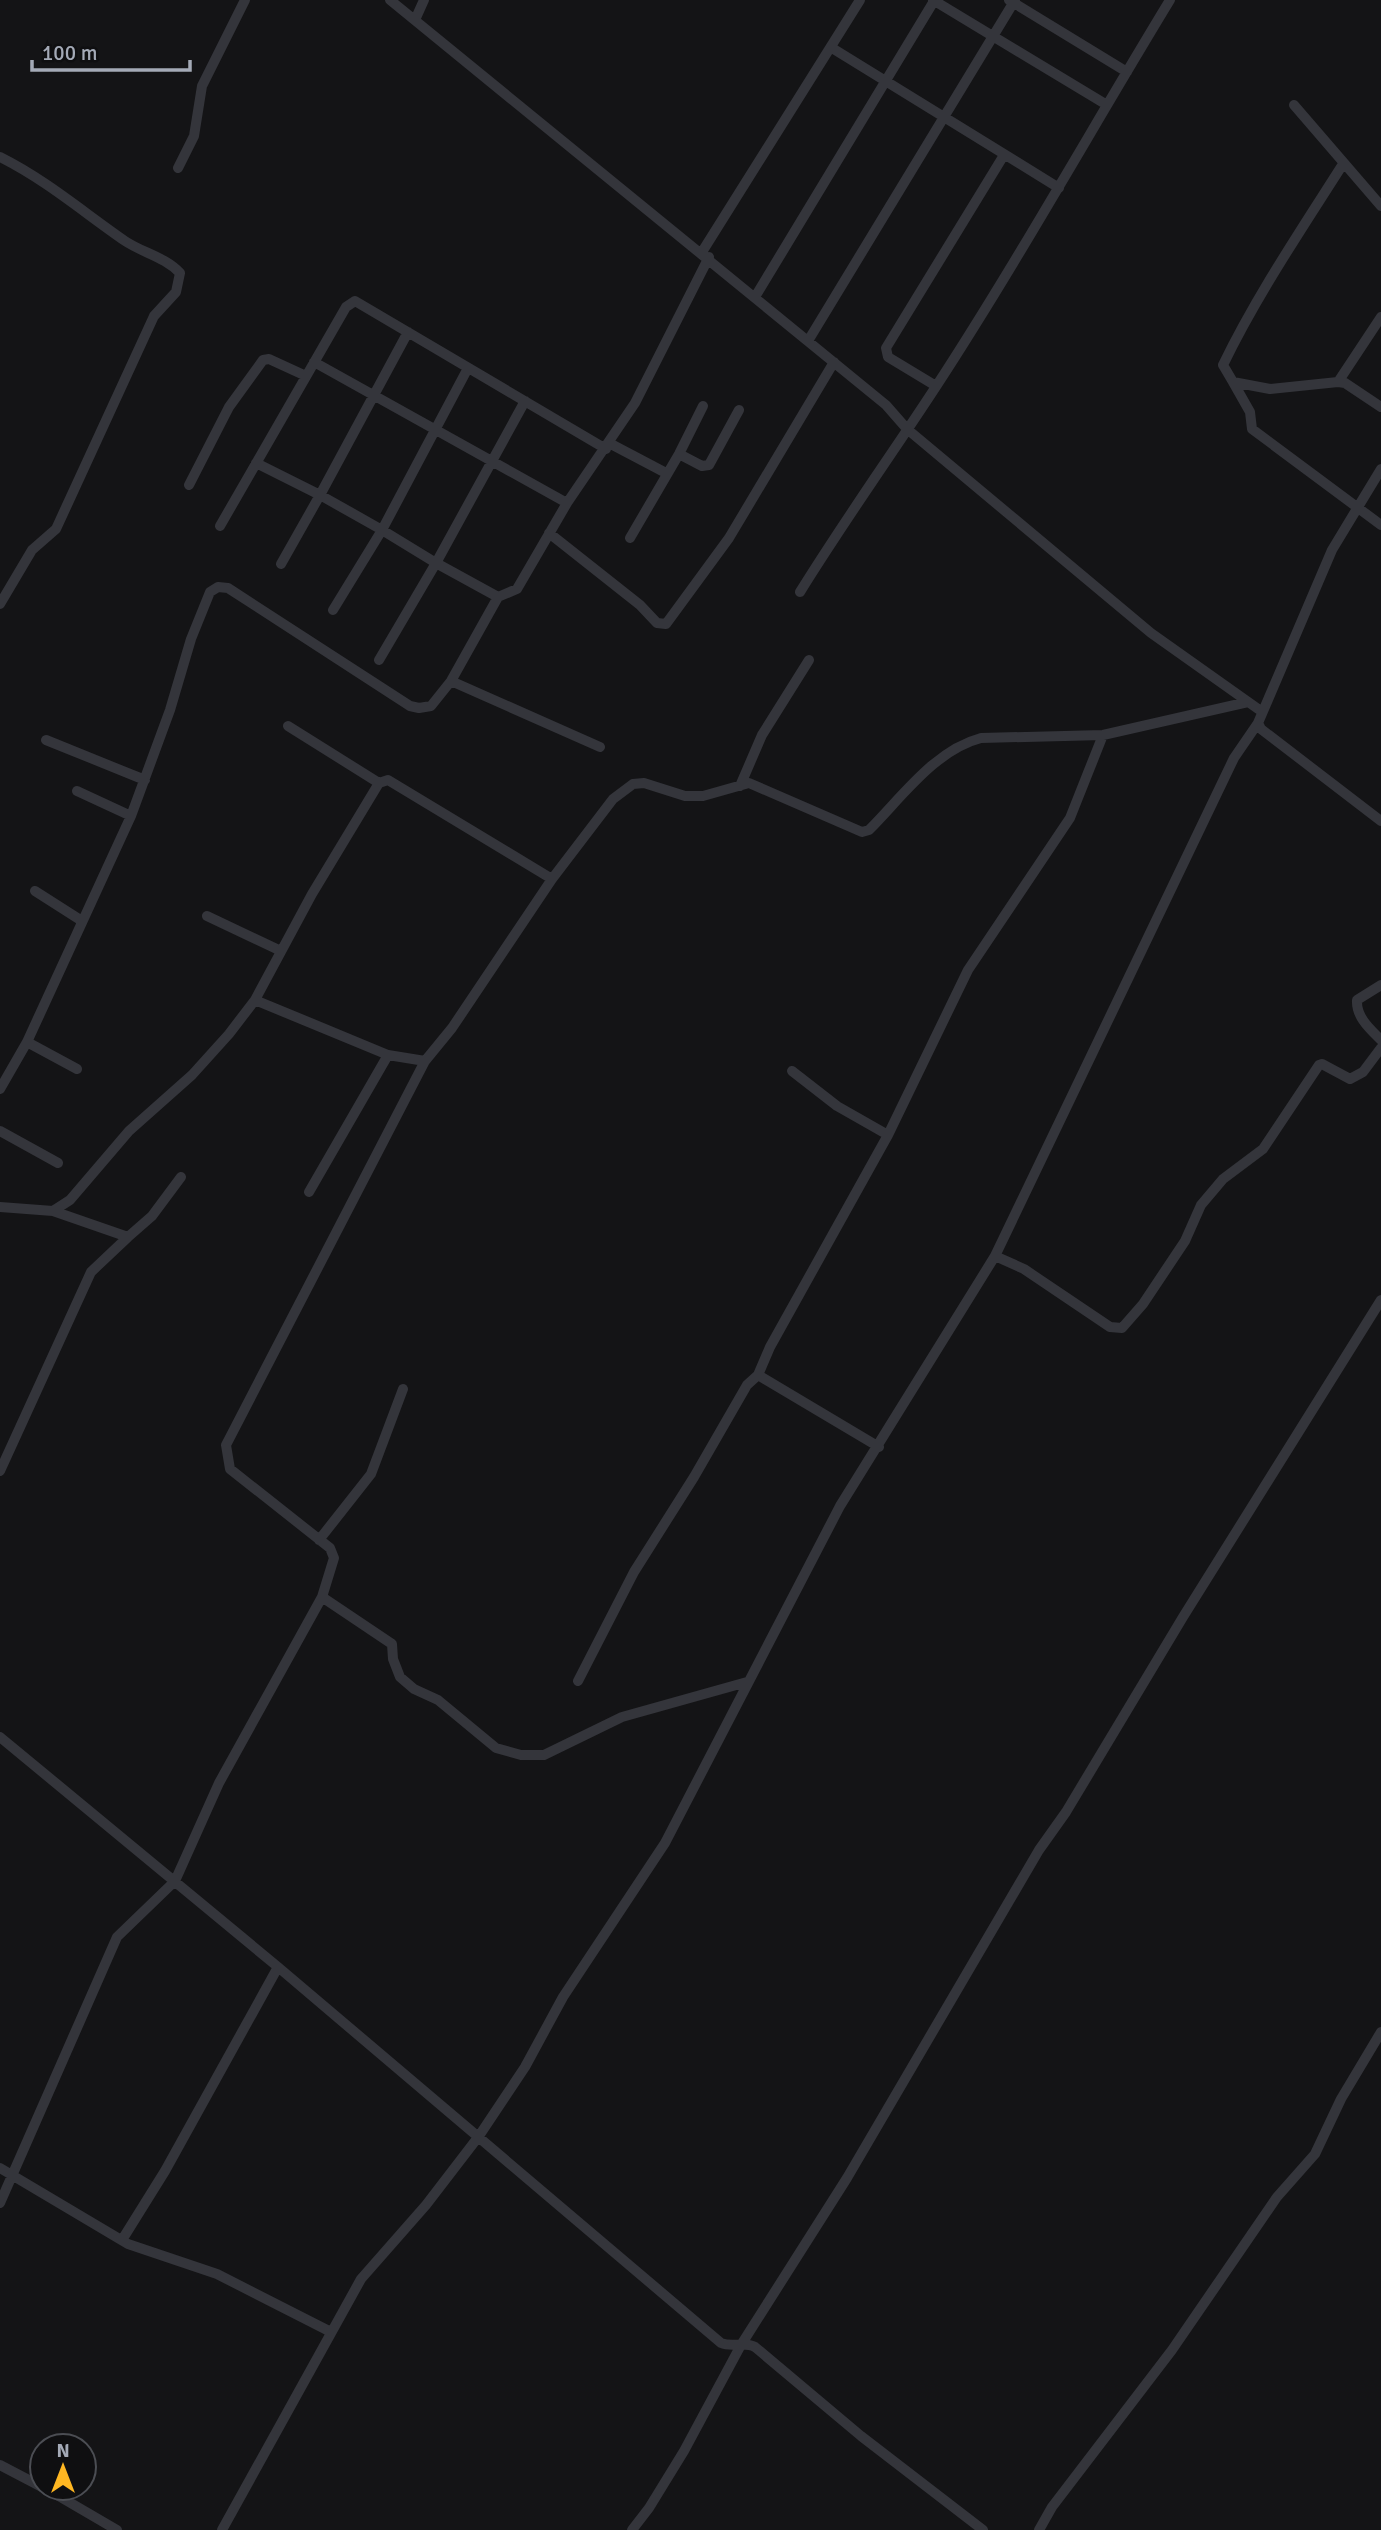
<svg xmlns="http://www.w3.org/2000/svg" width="1381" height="2530" viewBox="0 0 1381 2530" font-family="Signika,sans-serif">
	<rect width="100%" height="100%" fill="#141416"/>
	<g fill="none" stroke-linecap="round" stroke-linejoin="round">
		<!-- street -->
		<path stroke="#34353b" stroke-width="10" d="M390 0 886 405 907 429 1151 633 1261 711
			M933 0 1107 105
			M1009 0 1127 72
			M415 20 424 0
			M832 48 1059 188
			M1294 105 1381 206
			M0 157C46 180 83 212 125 241 143 253 165 257 180 273L176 292 154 316 56 529 32 550 0 604
			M178 168 194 136 202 86 245 0
			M702 252 860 0
			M755 297 934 1
			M808 341 1015 0
			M314 362 567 503
			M1233 382 1223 365C1257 295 1301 230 1343 164
			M1338 382 1381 317
			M936 386 888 357 886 348 1004 155
			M1381 407 1345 383 1338 382 1270 389 1233 382 1250 412 1252 429 1381 525
			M609 443 666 473
			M679 454 702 466 709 465 739 410
			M256 463 320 495 408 332
			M189 485 229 407 263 360 269 359 306 376
			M220 526 346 307 355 301 606 449
			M549 533 640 605 657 623 666 624 729 538 834 362
			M630 538 679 454 703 406
			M281 564 320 495 382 530 468 368
			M800 592C844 521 892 454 937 385 1019 259 1092 128 1170 0
			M333 610 382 530 436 563 525 401
			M379 660 436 563 498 597 517 589 567 503 635 403 709 257
			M451 681 600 747
			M1258 723 1261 729 1381 821
			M288 726 379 783 388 780 552 879
			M46 740 145 780
			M740 786 762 735 809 660
			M77 791 131 816
			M35 891 82 921
			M207 916 281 951
			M1381 985 1357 1000C1356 1017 1370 1029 1381 1040
			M255 1000 312 894 379 783
			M27 1042 77 1069
			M792 1071 837 1106 888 1135
			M0 1089 27 1042 131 816 170 710 191 639 210 592 218 587 228 588 410 706 419 708 431 706 451 681 498 597
			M0 1131 58 1163
			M309 1192 388 1055
			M0 1207 53 1211 70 1200 129 1131 192 1075 229 1034 255 1000 388 1055 425 1061 452 1028 552 879 613 799 633 784 644 783 685 796H703L749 783 862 832 869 830C902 797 935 750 981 738L1103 735 1248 702
			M128 1237 152 1216 181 1177
			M995 1256 1024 1269 1110 1327 1122 1328 1143 1304 1185 1241 1201 1205 1223 1179 1263 1149 1319 1065 1322 1064 1350 1079 1363 1072 1381 1048
			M758 1375 770 1347 888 1135 968 970 1070 818 1103 735
			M0 1471 91 1272 128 1237 53 1211
			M319 1540 371 1474 403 1389
			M322 1597 392 1644 393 1659 400 1677 414 1689 438 1700 496 1748 521 1755H544L622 1717 747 1682
			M578 1681 634 1572 694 1477 747 1385 758 1375 879 1447
			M0 1737 278 1967 721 2343C733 2348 744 2341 755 2347L861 2436 983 2530
			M0 2168 128 2244 217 2274 331 2332
			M0 2203 117 1937 175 1881 219 1783 322 1597 334 1558 330 1548 230 1469 226 1445 425 1061
			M122 2240 165 2171 278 1967
			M0 2465 42 2487
			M45 2488 117 2530
			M222 2530 361 2279 426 2205 479 2136 525 2067 563 1997 665 1843 840 1506 995 1256 1234 758 1258 723 1332 550 1381 469
			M632 2530 649 2508 684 2451 741 2345 847 2178 1039 1850 1066 1812 1183 1617 1381 1300
			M1039 2530 1052 2507 1172 2350 1277 2197 1315 2154 1341 2099 1381 2032"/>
	</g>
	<!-- north arrow -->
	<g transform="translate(63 2467)"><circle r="33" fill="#0f0f11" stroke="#4b4d53" stroke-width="2"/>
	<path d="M0-5L12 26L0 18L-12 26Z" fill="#ffb722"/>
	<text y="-10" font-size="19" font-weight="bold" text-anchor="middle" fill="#a4aab7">N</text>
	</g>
	<!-- scale -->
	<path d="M32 60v10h158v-10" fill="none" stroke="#a4aab7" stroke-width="3.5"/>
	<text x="42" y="60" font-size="21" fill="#a4aab7" stroke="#0f0f11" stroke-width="5" paint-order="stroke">100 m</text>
</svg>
